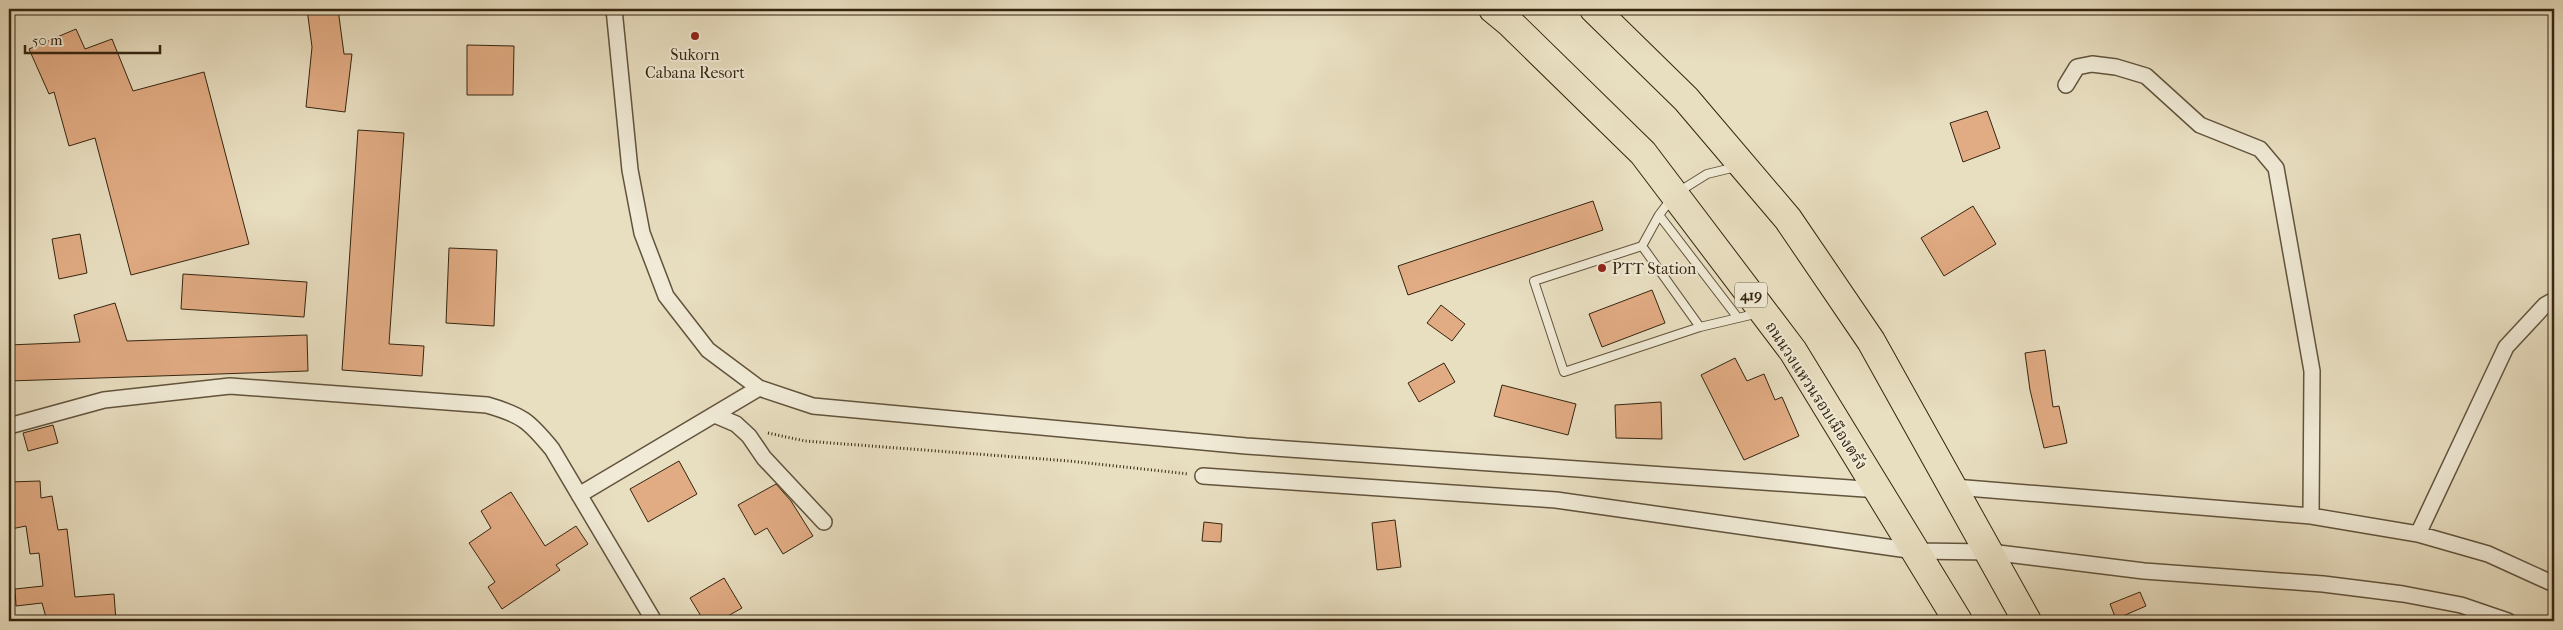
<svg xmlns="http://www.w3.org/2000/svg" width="2563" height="630" viewBox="0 0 2563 630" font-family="'IM FELL French Canon','Noto Serif Thai',serif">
	<rect width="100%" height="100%" fill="#e8dec0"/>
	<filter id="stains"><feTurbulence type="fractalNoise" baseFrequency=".004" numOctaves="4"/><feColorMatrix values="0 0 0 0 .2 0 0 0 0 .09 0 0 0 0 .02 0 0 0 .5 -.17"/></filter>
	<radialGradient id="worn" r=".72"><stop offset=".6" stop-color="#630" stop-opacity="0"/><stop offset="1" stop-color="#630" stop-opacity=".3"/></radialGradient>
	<!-- building -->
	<path fill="#e1ab83" stroke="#352510" d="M307 9H338L344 54H352L345 112 306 107 312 47Z
		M76 29 85 49 112 39 133 91 204 72 249 244 131 275 95 138 69 146 54 92 49 94 29 49Z
		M467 45 514 46 513 95H467Z
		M1987 111 2000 148 1963 162 1950 123Z
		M358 130 404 133 389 344 424 346 422 376 342 370Z
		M1593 201 1603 230 1408 295 1398 266Z
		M1973 206 1996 244 1944 276 1921 238Z
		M80 234 87 273 59 279 52 239Z
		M449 248 497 250 494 326 446 323Z
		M183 274 307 282 304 317 181 309Z
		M1652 290 1665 323 1602 347 1589 314Z
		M115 303 127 341 307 335 308 371 9 381V345L80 342 74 315Z
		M1441 305 1465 324 1452 341 1427 323Z
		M2045 350 2053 407 2059 406 2067 443 2044 448 2030 390 2025 353Z
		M1735 358 1747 381 1764 374 1775 400 1782 397 1799 436 1744 460 1701 375Z
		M1444 363 1455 382 1419 402 1408 383Z
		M1502 385 1576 404 1568 435 1494 416Z
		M1661 402 1662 439 1616 438 1615 405Z
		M53 425 58 443 28 451 23 433Z
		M679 461 697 494 648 522 630 489Z
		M40 481 41 498 52 496 58 530 67 529 75 597 114 594 116 621H47L42 603 16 606 15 589 43 586 39 553 30 554 26 526 11 529 9 482Z
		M776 484 791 501 813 536 783 554 767 528 755 535 738 505Z
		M511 492 545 546 576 526 588 544 556 565 560 570 502 609 488 587 495 582 469 543 491 528 481 511Z
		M1395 520 1401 567 1377 570 1372 523Z
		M1204 522 1222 524 1221 542 1202 541Z
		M724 578 742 608 719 621H704L690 598Z
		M2140 592 2146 606 2116 619 2110 604Z"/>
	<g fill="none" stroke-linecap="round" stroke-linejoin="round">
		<defs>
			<path id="lane" d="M1736 167 1707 174 1675 194 1659 215 1738 318 1759 313
				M1659 215 1642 246 1534 281 1564 372 1700 327 1738 318
				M1642 246 1700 327"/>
			<path id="street" d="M614 9 630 170 642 233 666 296 708 350 759 388 813 406 1246 446 1879 490
				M2066 85 2077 67 2092 64 2116 67 2146 76 2200 125 2260 149 2276 168 2312 371 2311 516
				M715 415 736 424 749 436 764 458 824 522
				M9 426 104 400 230 386 487 405C522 415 529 421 552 449L654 621
				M1203 476 1556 500 1915 551 1990 552 2144 571 2323 584 2403 594 2461 605 2508 621
				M1954 487 2311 516 2418 534 2488 554 2554 584
				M579 495 759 388
				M2418 534 2506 347 2545 305 2554 300"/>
			<path id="highway" d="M1493 9 1510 23 1643 153 1793 351 1958 621
				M1594 9 1686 99 1788 219 1871 341 2027 621"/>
		</defs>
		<!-- lane casing -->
		<use href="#lane" stroke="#62533c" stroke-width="10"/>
		<!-- street casing -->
		<use href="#street" stroke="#62533c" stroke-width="18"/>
		<!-- highway casing -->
		<use href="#highway" stroke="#352510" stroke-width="30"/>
		<!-- path -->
		<path stroke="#352510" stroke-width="3" stroke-dasharray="1 2.5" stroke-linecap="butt" d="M768 433 805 441 1069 461 1189 474"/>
		<!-- lane -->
		<use href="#lane" stroke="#f0ead6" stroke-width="8"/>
		<!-- street -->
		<use href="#street" stroke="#f0ead6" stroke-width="15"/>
		<!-- highway -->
		<use href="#highway" stroke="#e8dec0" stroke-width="28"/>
	</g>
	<!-- markers -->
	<g fill="#8f2418" stroke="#f0ead6" stroke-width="2">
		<circle cx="695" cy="36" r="5"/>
		<circle cx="1602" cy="268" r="5"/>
	</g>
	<g text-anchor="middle" stroke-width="4" stroke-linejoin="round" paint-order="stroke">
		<!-- shield labels -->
		<rect fill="#f0ead6" stroke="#6d604b" stroke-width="1" x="1735" y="282.5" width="32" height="25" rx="4"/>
		<g font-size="15" font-weight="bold" fill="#352510">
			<text x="1751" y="300">419</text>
		</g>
		<!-- poi labels -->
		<g font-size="16" fill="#352510" stroke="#f0ead6">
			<text x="695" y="60">Sukorn<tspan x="695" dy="18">Cabana Resort</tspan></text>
			<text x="1612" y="274" text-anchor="start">PTT Station</text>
		</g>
		<!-- street labels -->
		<g font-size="16" fill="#352510" stroke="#f0ead6">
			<text transform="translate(1817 395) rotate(57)" y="6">ถนนวงแหวนรอบเมืองตรัง</text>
		</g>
	</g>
	<!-- margin -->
	<rect width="2563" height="630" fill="none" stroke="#e8dec0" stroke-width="30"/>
	<rect x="10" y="10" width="2543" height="610" fill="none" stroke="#352510" stroke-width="2.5"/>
	<rect x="15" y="15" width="2533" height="600" fill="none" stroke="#352510"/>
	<!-- scale -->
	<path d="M25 45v8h135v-8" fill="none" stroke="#352510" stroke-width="2.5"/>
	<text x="32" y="45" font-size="15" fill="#352510" stroke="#f0ead6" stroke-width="4" paint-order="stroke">50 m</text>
	<rect width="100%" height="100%" filter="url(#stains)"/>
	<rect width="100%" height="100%" fill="url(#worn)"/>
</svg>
